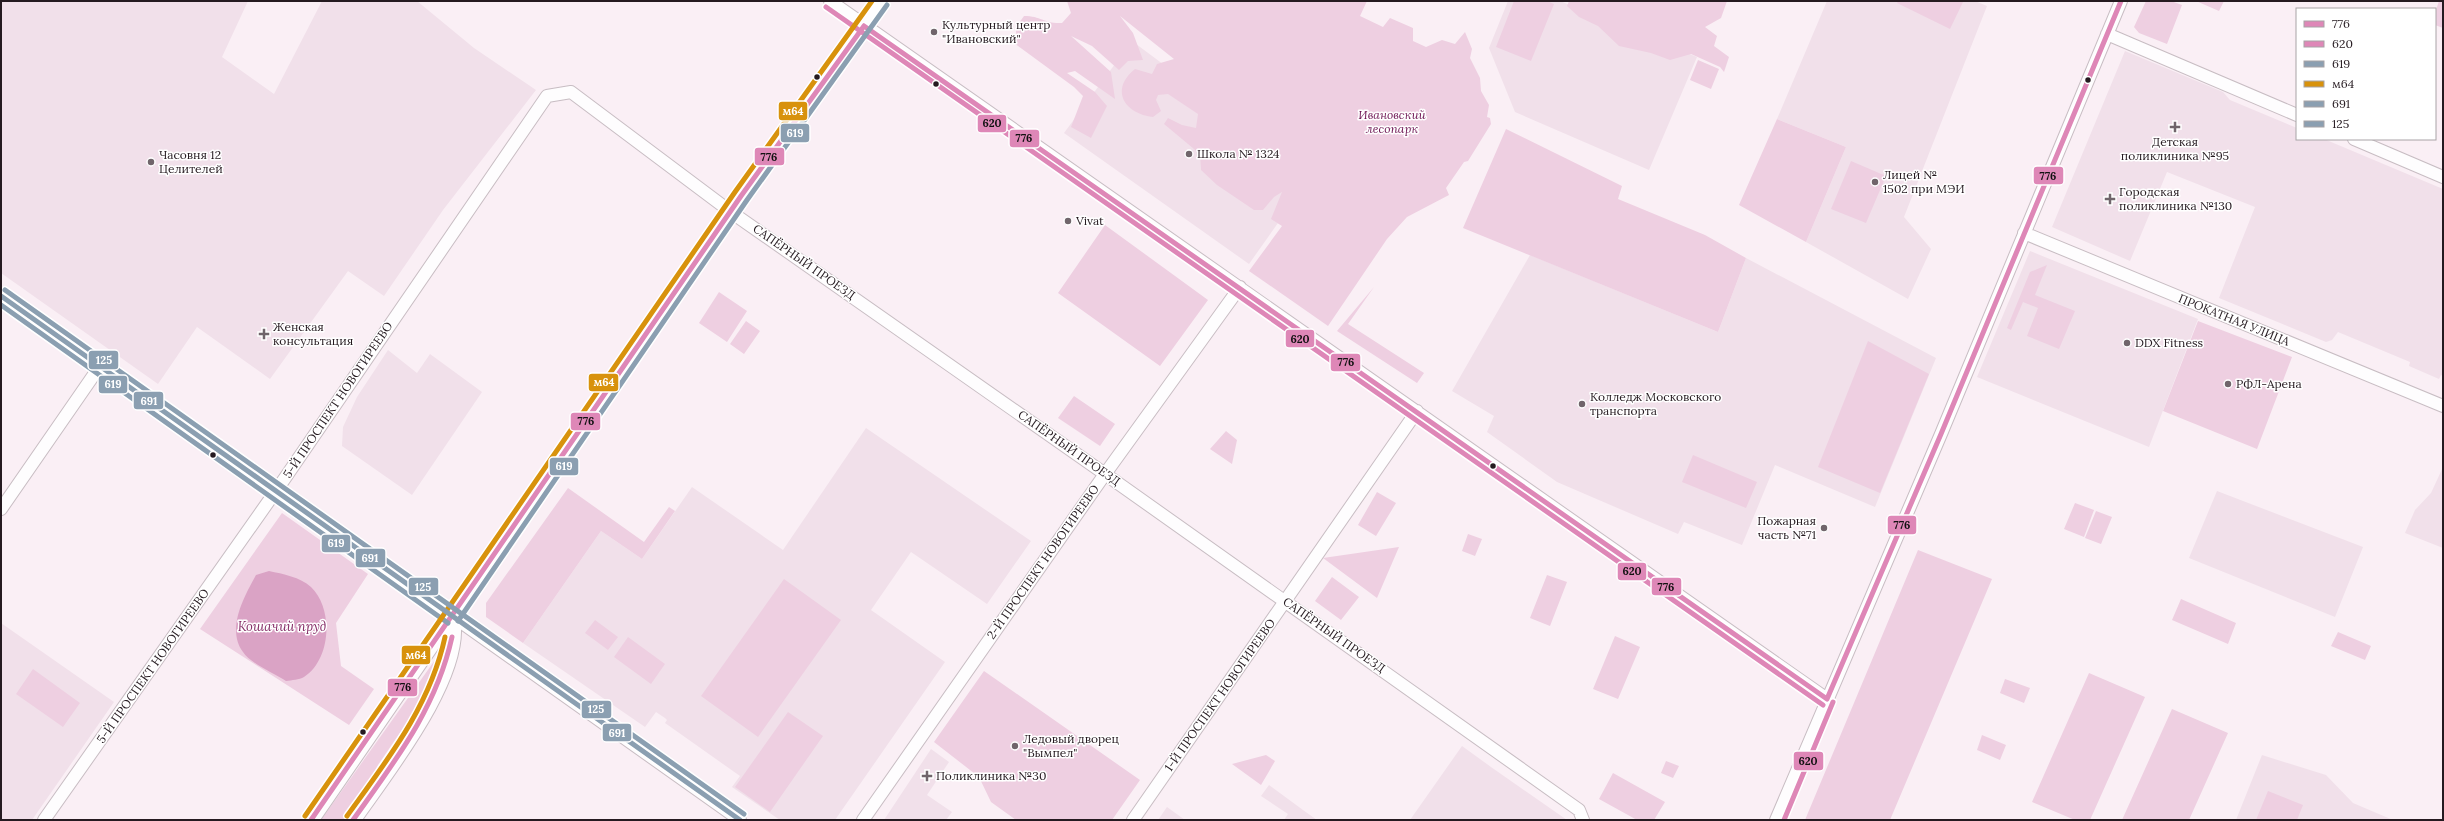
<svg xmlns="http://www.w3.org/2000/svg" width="2444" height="821" viewBox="0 0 2444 821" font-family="Lora,serif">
	<rect width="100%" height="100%" fill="#faeff5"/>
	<!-- built -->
	<path fill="#f1e0ea" d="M1 1H248L222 57 274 94 322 1H417L474 48 536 90 443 210 384 296 348 271 270 379 197 327 158 384 1 273Z
		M1508 1H1560L1697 57 1649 170 1515 112 1489 48Z
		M1827 1H1975L1987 6 1904 217 1931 249 1908 299 1806 242 1846 147 1777 119Z
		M1132 41 1312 175 1249 264 1064 133Z
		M2125 51 2223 92 2230 100 2297 128V139H2324L2443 189V376L2441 375 2439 379 2409 366 2410 362 2338 332 2332 340 2326 342 2219 298 2255 207 2167 172 2130 261 2052 227Z
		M2030 251 2198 319 2149 447 1977 377Z
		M1530 255 1718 332 1746 258 1936 358 1875 507 1775 465 1742 545 1684 522 1678 534 1557 482 1487 432 1494 416 1452 391Z
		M388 350 417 373 430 354 482 392 412 495 342 446 343 427 357 397Z
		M866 428 1031 541 987 604 911 552 871 610 945 662 835 820H780L732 787 740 776 665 723 667 720 665 718 656 712 645 727 523 643 601 531 642 559 692 487 783 550Z
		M2443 467V548L2405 533 2415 510 2431 493Z
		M2217 491 2363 547 2335 617 2189 558Z
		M1 623 114 702 32 820H1Z
		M1462 746 1491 767 1567 820H1410Z
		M931 749 949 762 927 795 952 812 946 820H884Z
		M2262 755 2326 775 2353 803 2393 820H2236Z
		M1269 785 1303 810 1317 820H1284L1288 814 1261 796Z
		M1167 807 1185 820H1158Z"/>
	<!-- green -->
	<path fill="#eecfe1" d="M1067 1H1367L1360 16 1383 27 1390 18 1413 28V41L1426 47 1442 40 1455 44 1465 32 1472 49 1470 58 1480 78 1481 91 1489 105 1487 117 1490 118 1491 124 1468 161 1464 162 1446 188 1449 195 1407 217 1387 239 1328 326 1249 271 1282 226 1271 219 1282 192 1274 197 1263 210H1254L1217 185 1201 170 1200 154 1164 124 1168 118 1182 125 1196 128 1198 114 1168 94 1158 95 1156 100 1161 111 1153 117C1123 113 1110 89 1135 69L1152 74 1157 64 1174 59 1120 16 1133 33 1143 60 1128 61 1119 70 1092 46 1071 36 1111 72 1115 99 1075 71 1067 73 1095 92 1107 106 1091 138 1071 127 1083 96 1074 87 1010 40 1016 36V27L1024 16C1042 16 1044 24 1062 23L1071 13Z
		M1514 1H1547L1554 4 1531 61 1496 47Z
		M1569 1H1727L1721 18 1705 27 1717 36 1714 46 1729 57 1724 72 1720 67 1691 54 1670 60 1651 53 1619 46 1598 26 1579 17 1567 6Z
		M1898 1H1962L1963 2 1950 29 1897 3Z
		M2146 1H2171L2182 5 2167 44 2139 33 2134 27Z
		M2196 1H2224L2219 11Z
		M2439 1H2443V28L2435 25V13Z
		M1698 60 1719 69 1711 89 1690 80Z
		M1777 119 1846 147 1806 242 1739 205Z
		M1506 129 1622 186 1618 199 1705 235 1746 258 1718 332 1463 228Z
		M1851 161 1886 176 1866 223 1831 209Z
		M1105 225 1208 300 1160 366 1058 293Z
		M2047 265 2035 295 2075 311 2059 349 2027 336 2038 308 2023 302 2011 330 2007 328 2030 272Z
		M1374 287 1348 324 1424 373 1417 383 1337 331Z
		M719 292 747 311 727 342 699 323Z
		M746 321 760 331 744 354 730 344Z
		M2198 321 2292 357 2257 449 2163 411Z
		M1868 341 1929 374 1880 493 1818 467Z
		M1074 396 1115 424 1100 446 1058 418Z
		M1226 431 1237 440 1232 464 1210 449Z
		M1693 455 1757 482 1746 508 1682 482Z
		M568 488 644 542 669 507 675 511 642 559 601 531 523 643 486 617V603Z
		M1377 492 1396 503 1376 536 1358 525Z
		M2075 503 2094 510 2084 537 2064 529Z
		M2096 511 2112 517 2101 544 2085 538Z
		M282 513 368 574 336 623 341 666 374 689 349 725 200 629Z
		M1468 534 1482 539 1475 556 1462 551Z
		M1399 547 1377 598 1323 558Z
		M1918 550 1992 579 1890 820H1805Z
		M1547 575 1567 582 1550 626 1530 618Z
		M1332 577 1359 597 1341 620 1315 601Z
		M784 579 841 620 758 737 701 696Z
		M2181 599 2236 623 2228 644 2172 620Z
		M595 620 618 637 608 650 585 633Z
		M2338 632 2371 646 2365 660 2331 646Z
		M1615 636 1640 647 1618 699 1593 689Z
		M628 637 665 664 651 684 614 657Z
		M440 653 430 682 417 708 378 765 364 792 345 820H321Z
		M33 669 80 703 63 727 16 694Z
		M984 671 1140 780 1112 820H1016L991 802 979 777 934 742Z
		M2089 673 2145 697 2090 820H2075L2032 802Z
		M2005 679 2030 688 2024 703 2000 693Z
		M2172 709 2228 733 2189 820H2122Z
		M788 712 823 736 770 812 735 787Z
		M1982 735 2006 745 2000 760 1977 750Z
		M1266 755 1275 761 1261 785 1232 764Z
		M1666 761 1679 766 1673 778 1661 773Z
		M1613 773 1665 802 1654 820H1637L1599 799Z
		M2268 791 2303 805 2297 820H2256Z"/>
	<!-- water -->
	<path fill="#daa3c5" d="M269 571C283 574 300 577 311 587 334 609 331 660 304 677 299 680 292 680 286 681 275 674 250 663 243 652 226 629 244 597 256 575Z"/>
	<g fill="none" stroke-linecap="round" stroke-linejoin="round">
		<defs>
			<path id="minor" d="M830 1 1827 699
				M2107 34 2297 115
				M2354 139 2443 177
				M2024 233 2443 406
				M1 296 740 820
				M1 509 100 366
				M44 820 285 478 547 96 571 92 731 212 1105 474 1579 810 1583 820
				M863 820 1105 474 1240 287
				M1133 820 1417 411
				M1776 820 1941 434 2121 1"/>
			<path id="major" d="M311 820 741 196 881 1
				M353 820C384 775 466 673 452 617"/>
		</defs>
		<!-- minor casing -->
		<use href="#minor" stroke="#c8bdc3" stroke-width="14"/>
		<!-- major casing -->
		<use href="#major" stroke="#c8bdc3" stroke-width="17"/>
		<!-- minor -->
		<use href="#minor" stroke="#fefdfe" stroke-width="12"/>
		<!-- major -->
		<use href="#major" stroke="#fefdfe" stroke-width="15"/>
		<defs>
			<path id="bus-1" d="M864 26 1827 699
				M1827 699 1941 434 2121 1
				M311 820 741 196 864 26
				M353 820C395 761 436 709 452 637"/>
			<path id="bus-2" d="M826 7 1823 705
				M1784 820 1833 702"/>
			<path id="bus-3" d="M1 305 448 623
				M458 621 747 200 887 5"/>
			<path id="bus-4" d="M305 816 735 192 872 1
				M347 816C388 759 430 706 445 637"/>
			<path id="bus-5" d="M1 296 740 820"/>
			<path id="bus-6" d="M5 290 744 814"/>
		</defs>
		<!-- bus-1 casing -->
		<use href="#bus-1" stroke="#fff" stroke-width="8"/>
		<!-- bus-2 casing -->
		<use href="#bus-2" stroke="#fff" stroke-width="8"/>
		<!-- bus-3 casing -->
		<use href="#bus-3" stroke="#fff" stroke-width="8"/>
		<!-- bus-4 casing -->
		<use href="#bus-4" stroke="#fff" stroke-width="8"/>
		<!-- bus-5 casing -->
		<use href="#bus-5" stroke="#fff" stroke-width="8"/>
		<!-- bus-6 casing -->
		<use href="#bus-6" stroke="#fff" stroke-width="8"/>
		<!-- bus-1 -->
		<use href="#bus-1" stroke="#de87b7" stroke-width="5"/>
		<!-- bus-2 -->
		<use href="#bus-2" stroke="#de87b7" stroke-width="5"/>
		<!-- bus-3 -->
		<use href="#bus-3" stroke="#8b9fb1" stroke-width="5"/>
		<!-- bus-4 -->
		<use href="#bus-4" stroke="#d8920c" stroke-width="5"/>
		<!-- bus-5 -->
		<use href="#bus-5" stroke="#8b9fb1" stroke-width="5"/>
		<!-- bus-6 -->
		<use href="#bus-6" stroke="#8b9fb1" stroke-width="5"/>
	</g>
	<!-- markers -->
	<g fill="#70656b" stroke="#fff" stroke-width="1.5">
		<circle cx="934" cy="32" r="4"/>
		<path d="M2173 121h4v4h4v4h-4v4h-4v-4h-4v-4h4z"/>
		<circle cx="1189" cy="154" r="4"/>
		<circle cx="151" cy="162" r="4"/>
		<circle cx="1875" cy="182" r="4"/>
		<path d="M2108 193h4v4h4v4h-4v4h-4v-4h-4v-4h4z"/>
		<circle cx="1068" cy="221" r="4"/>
		<path d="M262 328h4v4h4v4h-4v4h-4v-4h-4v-4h4z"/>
		<circle cx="2127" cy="343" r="4"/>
		<circle cx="2228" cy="384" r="4"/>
		<circle cx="1582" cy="404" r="4"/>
		<circle cx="1824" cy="528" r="4"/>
		<circle cx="1015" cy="746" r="4"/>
		<path d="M925 770h4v4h4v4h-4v4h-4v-4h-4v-4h4z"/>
	</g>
	<g fill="#251a20" stroke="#fff" stroke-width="1.5">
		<circle cx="817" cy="77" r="3.5"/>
		<circle cx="2088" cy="80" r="3.5"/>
		<circle cx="936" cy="84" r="3.5"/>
		<circle cx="213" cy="455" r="3.5"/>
		<circle cx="1493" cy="466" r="3.5"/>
		<circle cx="363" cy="732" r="3.5"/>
	</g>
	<g text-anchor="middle" stroke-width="3" stroke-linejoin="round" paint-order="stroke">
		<!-- poi labels -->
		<g font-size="12" fill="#251a20" stroke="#fff" text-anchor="start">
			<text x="942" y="29">Культурный центр<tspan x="942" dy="14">"Ивановский"</tspan></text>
			<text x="2175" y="146" text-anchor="middle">Детская<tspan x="2175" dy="14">поликлиника №95</tspan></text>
			<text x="1197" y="158">Школа № 1324</text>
			<text x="159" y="159">Часовня 12<tspan x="159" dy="14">Целителей</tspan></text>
			<text x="1883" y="179">Лицей №<tspan x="1883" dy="14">1502 при МЭИ</tspan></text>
			<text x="2119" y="196">Городская<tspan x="2119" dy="14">поликлиника №130</tspan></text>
			<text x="1076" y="225">Vivat</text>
			<text x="273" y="331">Женская<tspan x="273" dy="14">консультация</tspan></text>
			<text x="2135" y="347">DDX Fitness</text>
			<text x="2236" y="388">РФЛ-Арена</text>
			<text x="1590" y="401">Колледж Московского<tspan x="1590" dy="14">транспорта</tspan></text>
			<text x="1816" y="525" text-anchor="end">Пожарная<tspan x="1816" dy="14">часть №71</tspan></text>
			<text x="1023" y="743">Ледовый дворец<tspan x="1023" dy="14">"Вымпел"</tspan></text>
			<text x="936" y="780">Поликлиника №30</text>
		</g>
		<!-- park labels -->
		<g font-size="12" font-style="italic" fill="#6e1654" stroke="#fff">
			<text x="1392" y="119">Ивановский<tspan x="1392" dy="14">лесопарк</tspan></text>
		</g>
		<!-- street labels -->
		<g font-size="12" fill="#251a20" stroke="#fff">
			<text transform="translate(804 262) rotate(35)" y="4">САПЁРНЫЙ ПРОЕЗД</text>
			<text transform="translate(2234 320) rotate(22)" y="4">ПРОКАТНАЯ УЛИЦА</text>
			<text transform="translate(338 400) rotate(-56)" y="4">5-Й ПРОСПЕКТ НОВОГИРЕЕВО</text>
			<text transform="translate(1069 448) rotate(35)" y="4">САПЁРНЫЙ ПРОЕЗД</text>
			<text transform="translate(1043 562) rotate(-55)" y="4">2-Й ПРОСПЕКТ НОВОГИРЕЕВО</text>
			<text transform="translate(1334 635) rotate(35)" y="4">САПЁРНЫЙ ПРОЕЗД</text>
			<text transform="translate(153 666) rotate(-55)" y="4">5-Й ПРОСПЕКТ НОВОГИРЕЕВО</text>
			<text transform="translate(1220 695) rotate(-55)" y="4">1-Й ПРОСПЕКТ НОВОГИРЕЕВО</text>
		</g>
		<!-- water labels -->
		<g font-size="13" font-style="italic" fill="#862e68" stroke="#fff">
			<text x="282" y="631">Кошачий пруд</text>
		</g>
	</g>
	<g stroke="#fff" stroke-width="1.5">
		<rect x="778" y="101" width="30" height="20" rx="4" fill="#d8920c"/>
		<rect x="977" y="114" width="30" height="19" rx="4" fill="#de87b7"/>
		<rect x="780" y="123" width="30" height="20" rx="4" fill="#8b9fb1"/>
		<rect x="1009" y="129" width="31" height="19" rx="4" fill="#de87b7"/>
		<rect x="754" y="147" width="31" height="19" rx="4" fill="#de87b7"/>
		<rect x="2033" y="166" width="31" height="19" rx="4" fill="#de87b7"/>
		<rect x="1285" y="329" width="30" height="19" rx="4" fill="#de87b7"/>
		<rect x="88" y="350" width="31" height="20" rx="4" fill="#8b9fb1"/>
		<rect x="1330" y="353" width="31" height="19" rx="4" fill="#de87b7"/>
		<rect x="588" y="373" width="31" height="19" rx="4" fill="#d8920c"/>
		<rect x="98" y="375" width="30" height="19" rx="4" fill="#8b9fb1"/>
		<rect x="133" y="391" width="31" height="19" rx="4" fill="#8b9fb1"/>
		<rect x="570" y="412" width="31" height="19" rx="4" fill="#de87b7"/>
		<rect x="549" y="457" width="30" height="19" rx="4" fill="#8b9fb1"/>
		<rect x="1887" y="515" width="30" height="20" rx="4" fill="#de87b7"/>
		<rect x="321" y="534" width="30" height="19" rx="4" fill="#8b9fb1"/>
		<rect x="355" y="548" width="31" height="20" rx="4" fill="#8b9fb1"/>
		<rect x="1617" y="562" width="30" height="19" rx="4" fill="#de87b7"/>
		<rect x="408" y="577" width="31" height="19" rx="4" fill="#8b9fb1"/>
		<rect x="1651" y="577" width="31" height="19" rx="4" fill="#de87b7"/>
		<rect x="401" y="645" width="30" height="20" rx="4" fill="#d8920c"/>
		<rect x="387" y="678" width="31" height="19" rx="4" fill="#de87b7"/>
		<rect x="581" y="700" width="31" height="19" rx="4" fill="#8b9fb1"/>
		<rect x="602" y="723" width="30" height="19" rx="4" fill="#8b9fb1"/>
		<rect x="1793" y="751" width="31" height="20" rx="4" fill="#de87b7"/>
	</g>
	<g font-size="11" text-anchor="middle" font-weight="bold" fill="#fff">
		<text x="793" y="115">м64</text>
		<text x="795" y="137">619</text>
		<text x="104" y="364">125</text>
		<text x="604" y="386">м64</text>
		<text x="113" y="388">619</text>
		<text x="149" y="405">691</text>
		<text x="564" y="470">619</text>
		<text x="336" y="547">619</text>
		<text x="370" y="562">691</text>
		<text x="423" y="591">125</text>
		<text x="416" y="659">м64</text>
		<text x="596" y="713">125</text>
		<text x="617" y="737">691</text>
	</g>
	<g font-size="11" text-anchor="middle" font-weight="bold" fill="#111">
		<text x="992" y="127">620</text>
		<text x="1024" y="142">776</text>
		<text x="769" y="161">776</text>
		<text x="2048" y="180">776</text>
		<text x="1300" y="343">620</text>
		<text x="1346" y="366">776</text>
		<text x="586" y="425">776</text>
		<text x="1902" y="529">776</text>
		<text x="1632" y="575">620</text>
		<text x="1666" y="591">776</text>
		<text x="403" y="691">776</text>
		<text x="1808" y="765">620</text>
	</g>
	<!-- border -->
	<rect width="2444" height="821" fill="none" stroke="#251a20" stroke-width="4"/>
	<!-- legend -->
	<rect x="2296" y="8" width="140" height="132" fill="#ffffff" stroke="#a8a3a6"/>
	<rect x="2304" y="21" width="20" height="6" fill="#de87b7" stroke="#a8a3a6"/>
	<text x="2332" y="28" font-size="12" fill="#251a20">776</text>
	<rect x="2304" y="41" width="20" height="6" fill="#de87b7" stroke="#a8a3a6"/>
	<text x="2332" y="48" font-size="12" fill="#251a20">620</text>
	<rect x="2304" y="61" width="20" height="6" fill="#8b9fb1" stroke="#a8a3a6"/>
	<text x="2332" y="68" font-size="12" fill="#251a20">619</text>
	<rect x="2304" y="81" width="20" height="6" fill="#d8920c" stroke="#a8a3a6"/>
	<text x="2332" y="88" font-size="12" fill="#251a20">м64</text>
	<rect x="2304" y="101" width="20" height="6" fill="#8b9fb1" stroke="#a8a3a6"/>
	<text x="2332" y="108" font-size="12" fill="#251a20">691</text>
	<rect x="2304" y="121" width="20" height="6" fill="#8b9fb1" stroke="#a8a3a6"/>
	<text x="2332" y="128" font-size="12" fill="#251a20">125</text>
</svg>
